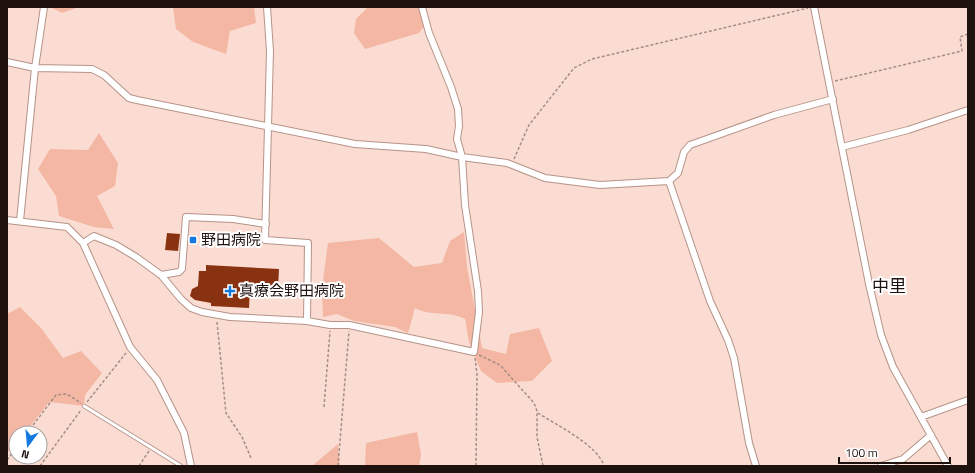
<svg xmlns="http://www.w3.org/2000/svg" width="975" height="473" viewBox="0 0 975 473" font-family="'Titillium Web','Noto Sans JP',sans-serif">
	<rect width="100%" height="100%" fill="#fadcd2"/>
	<!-- green -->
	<path fill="#f4b7a3" d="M50 7H79L62 13Z
		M173 7H254L256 23 230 31 226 54 193 42 176 29Z
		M368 7H427L425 25 419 33 365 49 354 33 356 19Z
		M99 133 118 163 115 186 97 196 114 229 94 227 59 216 56 196 38 169 50 149 88 150Z
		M464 232 467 267 482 348 506 354 510 334 539 328 552 361 532 381 497 383 481 371 469 342 465 319C448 310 431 317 415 308L408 333 395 327 354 321 337 314 323 317 322 288 328 243 379 238 414 267 442 263 450 241Z
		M20 307 41 328 63 358 81 351 102 373 85 395 84 406 49 402 25 433H16V444L10 451H7V314Z
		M417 432 421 455 419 466H365L366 443Z
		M338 444 340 466H312Z"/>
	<!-- building -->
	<path fill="#893211" d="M167 233 180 234 178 251 165 250Z
		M206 265 279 269 278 289 250 288 249 308 211 306V303L195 300 190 296 192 289 198 286 199 271H206Z"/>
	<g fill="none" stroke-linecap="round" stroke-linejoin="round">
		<defs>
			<path id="lane" d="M84 406 181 466"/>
			<path id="street" d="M267 7 270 51 265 240 308 243 307 321
				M814 7 869 284 881 335 893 367 948 466
				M7 62 35 68 92 69 104 75 129 98 137 100 355 144 426 149 462 157 507 163 545 178 600 185 669 181 678 173 684 152 690 145 774 115 833 99
				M842 147 908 130 968 110
				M669 181 710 301 728 340 734 358 749 443 756 466
				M7 220 67 227 83 243 130 347 157 380 184 433 191 466
				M20 221 35 68 44 7
				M83 243 94 236 116 245 136 257 161 275 181 299 191 308 202 312 230 317 307 321 330 325H349L474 352 479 312 478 291 465 205 462 157 457 139 459 126 458 109 451 87 429 33 422 7
				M161 275 179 272 182 269 186 217 233 219 266 224
				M921 417 968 400
				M881 466 903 459 931 435"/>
		</defs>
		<!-- lane casing -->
		<use href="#lane" stroke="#b69388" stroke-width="4.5"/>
		<!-- street casing -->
		<use href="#street" stroke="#b69388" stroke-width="8"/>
		<!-- path -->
		<path stroke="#a58d86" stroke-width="1.5" stroke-dasharray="3 2" stroke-linecap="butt" d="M835 81 962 51 960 37 968 34
			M514 159 529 125 574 68 592 59 808 8
			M217 322 226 413 242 437 251 458
			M479 355 500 365 534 403 537 411V437L543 466
			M475 358 477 374 476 466
			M87 402 126 353
			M324 407 330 331
			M538 413C556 425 598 445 604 466
			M27 433 56 395 67 394 81 403
			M7 460 16 448
			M40 466 81 410
			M139 466 149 451
			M338 466 349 331"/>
		<!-- lane -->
		<use href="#lane" stroke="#fff" stroke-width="3"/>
		<!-- street -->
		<use href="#street" stroke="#fff" stroke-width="6"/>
	</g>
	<!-- markers -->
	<g fill="#1378e0" stroke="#fff" stroke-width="1.5">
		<rect x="189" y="236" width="8" height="8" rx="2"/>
		<path d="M228 285h4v4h4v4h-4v4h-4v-4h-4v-4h4z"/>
	</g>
	<g text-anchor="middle" stroke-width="4" stroke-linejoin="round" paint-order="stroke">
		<!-- poi labels -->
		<g font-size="15" fill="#1f120e" stroke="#fff" text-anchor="start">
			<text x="201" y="245">野田病院</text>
			<text x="239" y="296">真療会野田病院</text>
		</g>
		<!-- quarter labels -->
		<g font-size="17" fill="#1f120e" stroke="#fff">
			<text x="889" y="292">中里</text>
		</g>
	</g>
	<!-- border -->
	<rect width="975" height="473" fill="none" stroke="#1f120e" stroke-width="16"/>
	<!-- north arrow -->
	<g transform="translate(28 445) rotate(196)"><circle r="19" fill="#ffffff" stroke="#a5a09f"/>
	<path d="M0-3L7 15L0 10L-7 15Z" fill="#1378e0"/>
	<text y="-6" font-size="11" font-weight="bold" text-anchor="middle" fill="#1f120e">N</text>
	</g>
	<!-- scale -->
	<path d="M839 457v6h111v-6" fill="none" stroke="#1f120e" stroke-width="2"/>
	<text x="845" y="457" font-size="12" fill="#1f120e" stroke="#ffffff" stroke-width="3" paint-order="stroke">100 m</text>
</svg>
